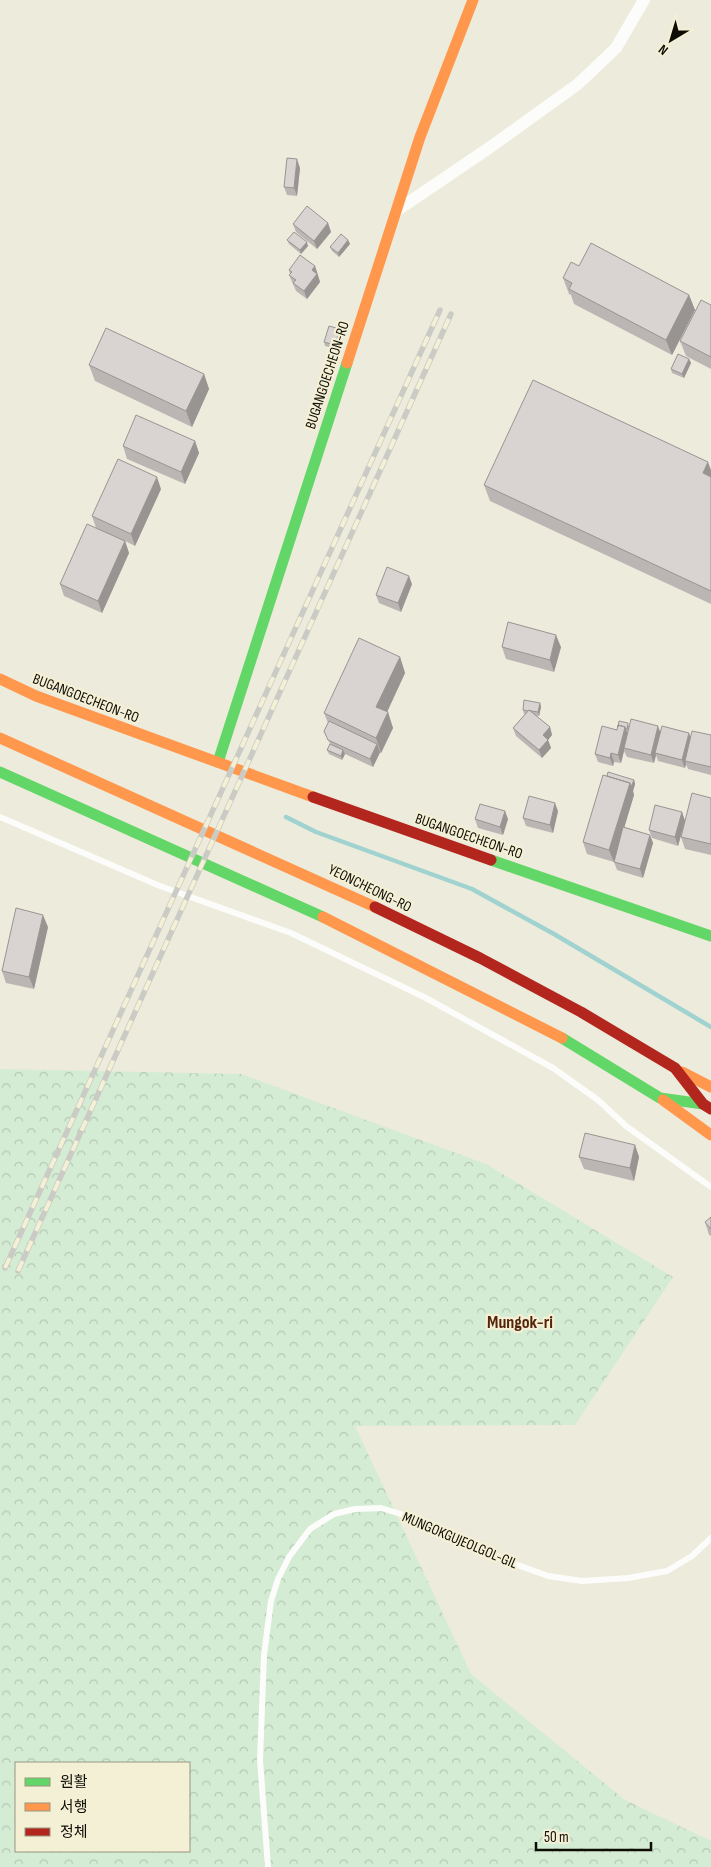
<svg xmlns="http://www.w3.org/2000/svg" width="711" height="1867" viewBox="0 0 711 1867" font-family="'Sofia Sans Condensed','Noto Sans KR',sans-serif">
	<defs>
		<pattern id="forest-crowns" width="20" height="18" patternUnits="userSpaceOnUse" patternTransform="scale(1.25)"><rect width="20" height="18" fill="#d4ecd3"/><path d="M2 6a3 3 0 1 1 6 0M12 15a3 3 0 1 1 6 0" fill="none" stroke="#b5c9b4"/></pattern>
	</defs>
	<rect width="100%" height="100%" fill="#edebdc"/>
	<!-- forest -->
	<path fill="url(#forest-crowns)" fill-rule="evenodd" d="M0 1069 241 1074 486 1164 673 1277 575 1425 355 1426 471 1674 625 1800 711 1841V1867H0ZM16 1763H189V1851H16Z"/>
	<g fill="none" stroke-linecap="round" stroke-linejoin="round">
		<!-- stream -->
		<path stroke="#a0d2d0" stroke-width="4.5" d="M286 817 316 832 472 889 554 934 711 1027"/>
		<!-- lane -->
		<path stroke="#fcfcfa" stroke-width="6" d="M0 817 160 886 291 933 426 998 553 1068 598 1100 626 1126 711 1187
			M268 1867 260 1760 264 1655 271 1601 278 1579 289 1557 310 1529 334 1514 355 1509 381 1508 427 1522 504 1560 548 1576 582 1581 628 1578 667 1571 692 1556 711 1538"/>
		<!-- street -->
		<path stroke="#fcfcfa" stroke-width="12" d="M396 211 489 148 578 84 616 48 644 0"/>
		<!-- fast -->
		<path stroke="#63d668" stroke-width="11" d="M218 762 347 363
			M0 772 323 917
			M491 860 711 936
			M562 1038 660 1098 703 1104"/>
		<!-- slow -->
		<path stroke="#ff974d" stroke-width="11" d="M347 363 420 137 473 0
			M0 679 36 696 313 797
			M0 738 375 907
			M323 917 562 1038
			M682 1072 711 1087
			M663 1100 711 1135"/>
		<!-- jam -->
		<path stroke="#b3261e" stroke-width="11" d="M313 797 491 860
			M375 907 480 958 581 1012 675 1068 703 1104 711 1109"/>
		<defs>
			<path id="rail" d="M5 1268 440 310
				M18 1271 451 314"/>
		</defs>
		<!-- rail casing -->
		<use href="#rail" stroke="#cbcbc6" stroke-width="5.5"/>
		<!-- rail -->
		<use href="#rail" stroke="#f4f0d5" stroke-width="4" stroke-dasharray="11" stroke-linecap="butt"/>
	</g>
	<!-- wall -->
	<path fill="#bbb6b4" d="M300 168 297 196 287 195 284 187Z
		M328 223 331 232 317 249 296 232 293 224Z
		M287 240 308 246 301 254 289 244Z
		M348 240 350 244 339 257 332 251 330 247Z
		M315 266 320 282 307 299 296 291 289 275 290 274 289 270Z
		M579 266 689 295 695 310 672 355 574 304 571 295 569 294 563 278Z
		M711 305V369L686 356 680 341Z
		M342 334 337 349 325 346 324 342Z
		M689 359 691 363 684 378 672 373 671 369Z
		M89 365 204 374 209 389 192 427 95 381Z
		M195 441 199 453 185 484 127 459 123 446Z
		M711 470V604L490 501 484 485Z
		M161 489 135 546 125 541 129 553 102 613 64 596 60 584 96 528 92 516Z
		M412 584 401 612 379 603 376 595Z
		M502 647H561L554 672 506 659Z
		M400 657 405 673 387 712 393 728 381 753H380L373 767 345 754 342 760 329 754 327 750 330 744 324 731 328 723 324 713Z
		M540 703 541 707 539 716H536L550 727 552 735 548 740 551 748 542 758 516 736 513 728 525 714H524L523 710Z
		M629 725 660 732 690 738 711 735V775L688 769 686 764 685 768 658 761 656 755 654 763 627 757 624 751 621 763 614 762 613 766 598 762 595 754 617 730Z
		M634 780 635 784 633 791 634 795 624 827 650 835 653 843 643 878 617 870 614 862 587 854 583 842Z
		M711 798V855L685 849 681 837Z
		M558 811 553 833 526 826 523 818Z
		M682 812 685 821 678 846 652 838 649 830Z
		M475 819H508L503 835 478 828Z
		M48 927 34 989 6 983 2 971Z
		M635 1145 639 1157 634 1181 584 1169 579 1157Z
		M711 1217V1236L709 1235 705 1222Z"/>
	<!-- shaded-wall -->
	<path fill="#989492" d="M297 159 300 168 297 196 294 188Z
		M328 223 331 232 317 249 314 241Z
		M348 240 350 244 339 257 338 253Z
		M307 242 308 246 301 254 300 250Z
		M315 266 320 282 307 299 304 291 312 270Z
		M689 295 695 310 672 355 666 340Z
		M340 329 342 334 337 349 335 345Z
		M689 359 691 363 684 378 682 374Z
		M204 374 209 389 192 427 186 411Z
		M195 441 199 453 185 484 181 472Z
		M708 462 711 470V484L703 473Z
		M157 477 161 489 135 546 131 534Z
		M125 541 129 553 102 613 98 601Z
		M409 576 412 584 401 612 398 603Z
		M556 635 561 647 554 672 550 660Z
		M400 657 405 673 382 723 376 707Z
		M540 703 541 707 539 716 538 712Z
		M388 712 393 728 381 753 376 738Z
		M658 726 661 734 655 753 656 755 654 763 651 755Z
		M550 727 552 735 548 740 551 748 542 758 539 750 543 735Z
		M625 727 628 735 624 748V751L621 763 618 755Z
		M689 733 692 741 685 761 686 764 685 768 682 760Z
		M377 744 380 752 373 767 370 759Z
		M343 750 345 754 342 760 341 756Z
		M611 753 614 762 613 766 610 758Z
		M634 780 635 784 633 791 634 795 614 862 609 850 630 783Z
		M555 803 558 811 553 833 550 825Z
		M505 811 508 819 503 835 500 827Z
		M682 812 685 821 678 846 675 837Z
		M650 835 653 843 643 878 640 869Z
		M43 915 48 927 34 989 29 977Z
		M635 1145 639 1157 634 1181 630 1168Z"/>
	<!-- building -->
	<path fill="#d9d4d1" stroke="#989492" d="M287 158 297 159 294 188 284 187Z
		M307 206 328 223 314 241 293 224Z
		M294 232 307 242 300 250 287 240Z
		M341 234 348 240 338 253 330 247Z
		M591 243 689 295 666 340 569 289 572 283 563 278 571 262 579 266Z
		M300 255 315 266 312 270 317 274 304 291 293 283 296 280 289 275 292 272 289 270Z
		M701 300 711 305V357L680 341Z
		M329 326 340 329 335 345 324 342Z
		M106 328 204 374 186 411 89 365Z
		M678 354 689 359 682 374 671 369Z
		M533 380 708 462 703 473 711 477V591L484 485Z
		M136 415 195 441 181 472 123 446Z
		M118 459 157 477 131 534 92 516Z
		M87 524 125 541 98 601 60 584Z
		M387 567 409 576 398 603 376 595Z
		M508 622 556 635 550 660 502 647Z
		M359 638 400 657 376 707 388 712 376 738 324 713Z
		M524 700 540 703 538 712 531 711 529 710 528 711 523 710Z
		M529 710 550 727 543 735 548 740 539 750 513 728Z
		M631 719 658 726 651 755 624 748Z
		M329 721 377 744 370 759 328 740 324 731Z
		M619 721 628 723 627 729 625 728V727L618 725V727Z
		M618 725 625 727 618 755 611 753 610 758 595 754 602 726 617 730Z
		M662 726 689 733 682 760 655 753Z
		M692 731 711 735V767L685 761Z
		M330 744 343 750 341 756 327 750Z
		M608 772 634 780 631 787 630 783 607 776Z
		M603 775 630 783 609 850 583 842Z
		M692 793 711 798V844L681 837Z
		M529 796 555 803 550 825 523 818Z
		M480 804 505 811 500 827 475 819Z
		M655 805 682 812 675 837 649 830Z
		M623 827 650 835 640 869 614 862Z
		M16 908 43 915 29 977 2 971Z
		M585 1133 635 1145 630 1168 579 1157Z
		M711 1217V1229L705 1222Z"/>
	<g text-anchor="middle" stroke-width="4.5" stroke-linejoin="round" paint-order="stroke">
		<!-- street labels -->
		<g font-size="15" fill="#0e0d05" stroke="#f4f0d5">
			<text transform="translate(327 375) rotate(-72)" y="5">BUGANGOECHEON-RO</text>
			<text transform="translate(86 698) rotate(21)" y="5">BUGANGOECHEON-RO</text>
			<text transform="translate(469 836) rotate(19)" y="5">BUGANGOECHEON-RO</text>
			<text transform="translate(370 888) rotate(26)" y="5">YEONCHEONG-RO</text>
			<text transform="translate(460 1540) rotate(23)" y="5">MUNGOKGUJEOLGOL-GIL</text>
		</g>
		<!-- quarter labels -->
		<g font-size="18" font-weight="bold" fill="#54240a" stroke="#f4f0d5">
			<text x="520" y="1328">Mungok-ri</text>
		</g>
	</g>
	<!-- legend -->
	<rect x="15" y="1762" width="175" height="90" fill="#f4f0d5" stroke="#989582"/>
	<rect x="25" y="1778" width="25" height="8" fill="#63d668" stroke="#989582"/>
	<text x="60" y="1787" font-size="15" fill="#0e0d05">원활</text>
	<rect x="25" y="1803" width="25" height="8" fill="#ff974d" stroke="#989582"/>
	<text x="60" y="1812" font-size="15" fill="#0e0d05">서행</text>
	<rect x="25" y="1828" width="25" height="8" fill="#b3261e" stroke="#989582"/>
	<text x="60" y="1837" font-size="15" fill="#0e0d05">정체</text>
	<!-- north arrow -->
	<g transform="translate(671 40) rotate(218)" stroke="#f4f0d5" stroke-width="4" paint-order="stroke">
	<path d="M0-4L9 19L0 12L-9 19Z" fill="#0e0d05"/>
	<text y="-8" font-size="14" font-weight="bold" text-anchor="middle" fill="#0e0d05">N</text>
	</g>
	<!-- scale -->
	<path d="M536 1842v8h115v-8" fill="none" stroke="#0e0d05" stroke-width="2.5"/>
	<text x="544" y="1842" font-size="15" fill="#0e0d05" stroke="#f4f0d5" stroke-width="4" paint-order="stroke">50 m</text>
</svg>
